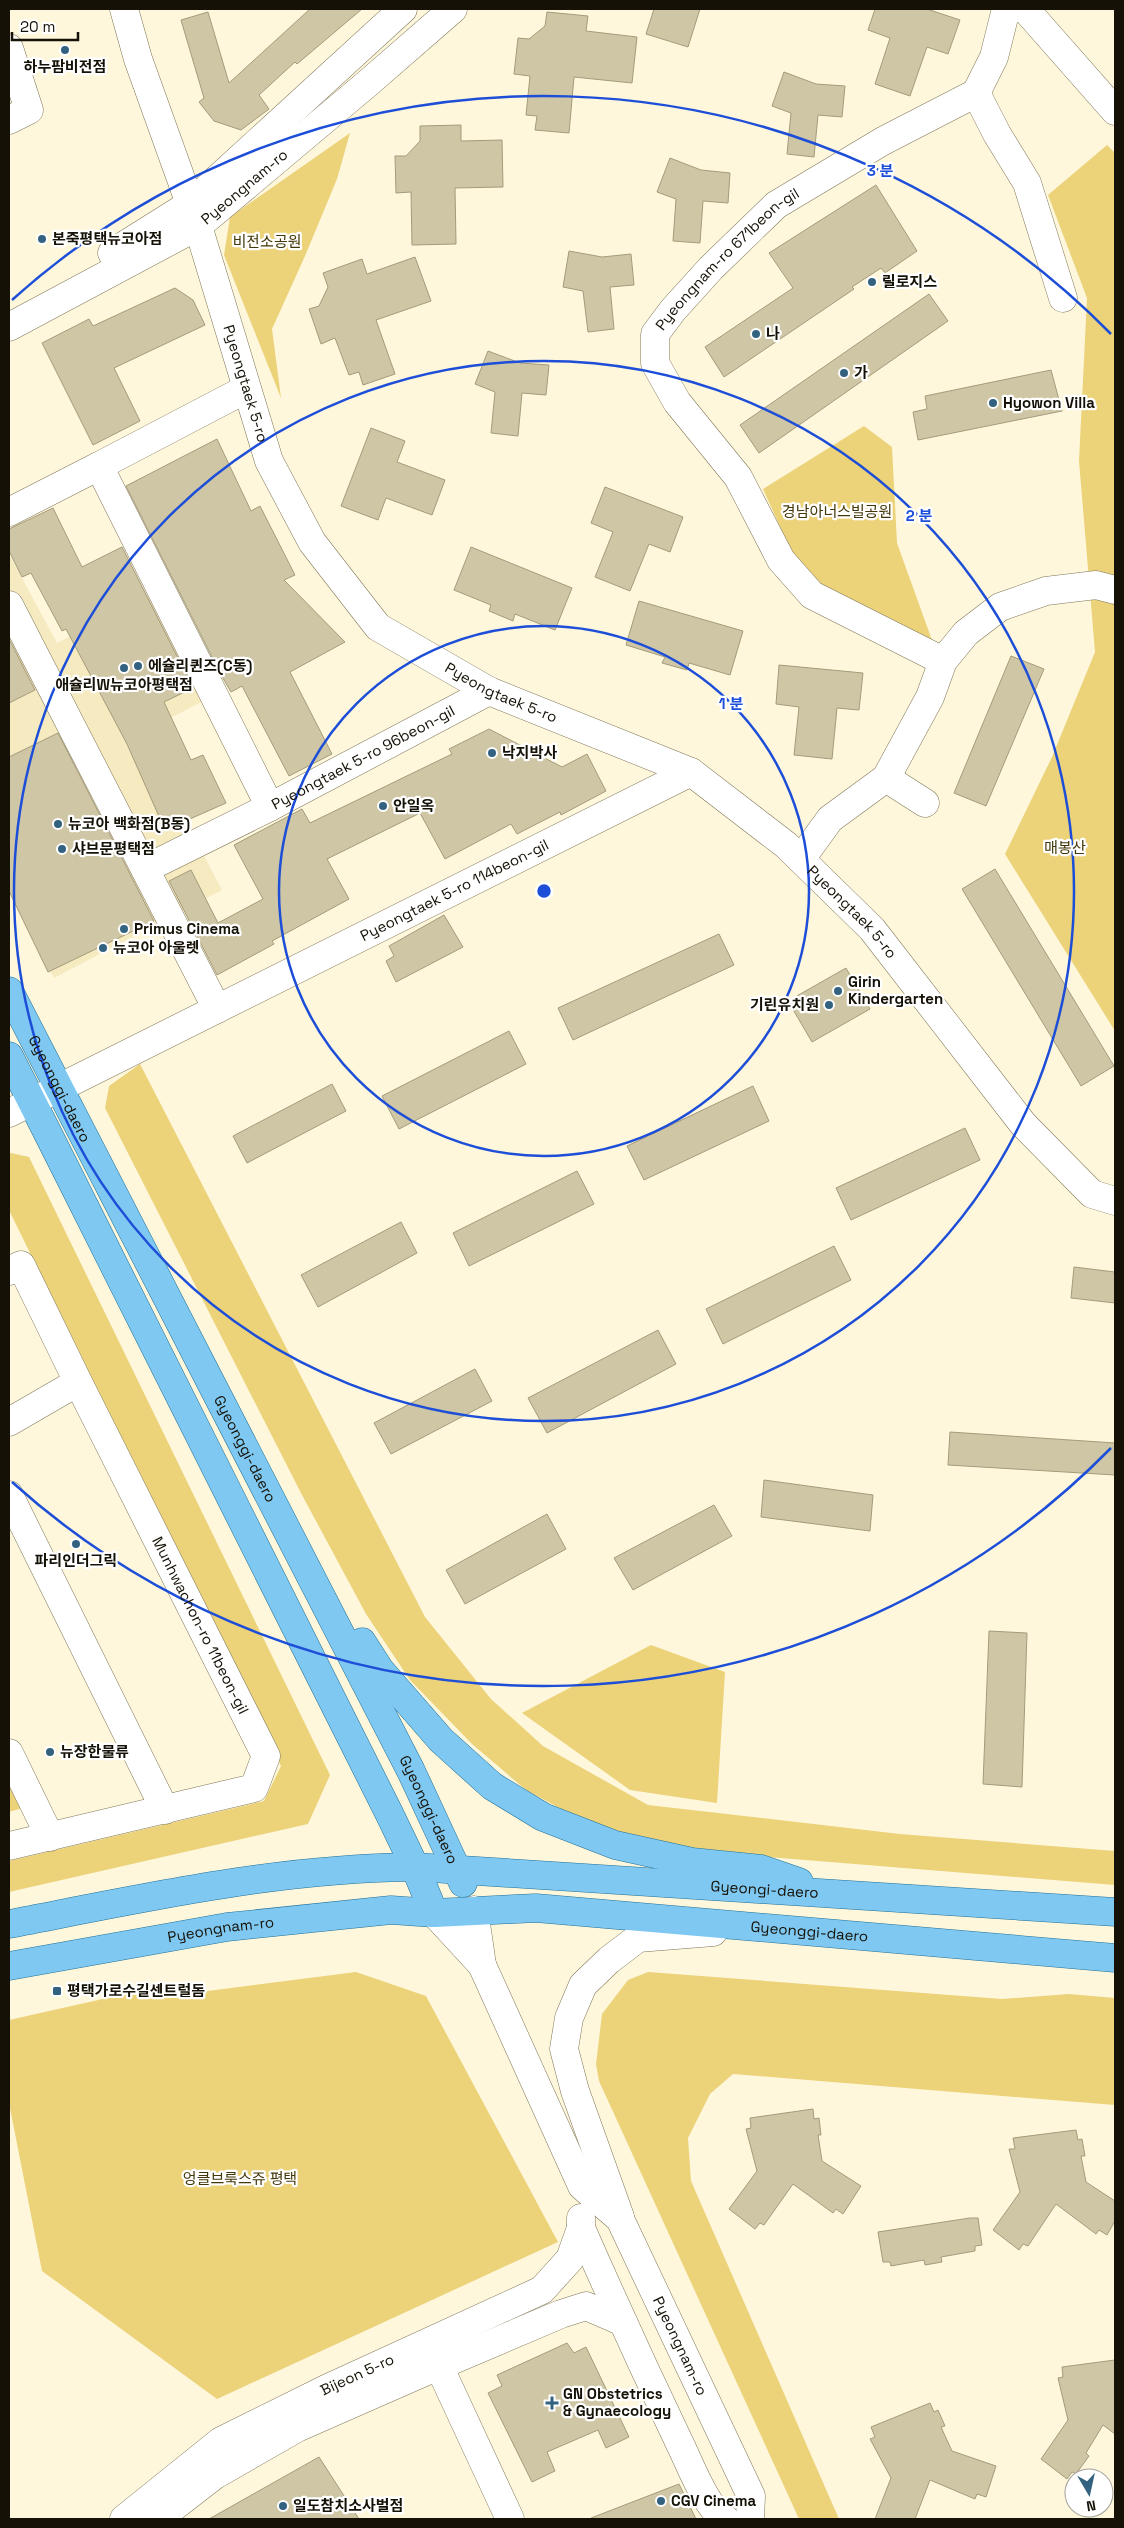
<svg xmlns="http://www.w3.org/2000/svg" width="1124" height="2528" viewBox="0 0 1124 2528" font-family="'Space Grotesk','Noto Sans KR',sans-serif">
	<rect width="100%" height="100%" fill="#fef7dc"/>
	<!-- built -->
	<path fill="#f6eac1" d="M9 554 57 643 171 584 226 689 140 734 222 890 54 978 9 891Z"/>
	<!-- green -->
	<path fill="#ecd37a" d="M350 133 337 179 305 256 272 329 281 398 224 255 230 217Z
		M1107 145 1115 153V1031L1005 854 1052 757 1095 652 1079 461 1087 298 1048 195Z
		M864 426 892 447 897 543 933 643 815 590 800 571 763 489Z
		M140 1064 425 1617 491 1699 543 1746 648 1805 900 1834 1115 1851V1885L695 1851 589 1824 526 1790 472 1744 410 1680 366 1614 302 1495 105 1108 109 1086Z
		M11 1153 29 1157 330 1775 308 1824 9 1892V1861L264 1801 281 1766 9 1210V1154Z
		M651 1645 725 1672 717 1803 630 1790 522 1713Z
		M9 1781 22 1808 9 1812Z
		M356 1972 426 1996 558 2242 217 2399 42 2271 9 2103V2020L125 1994 169 1996Z
		M648 1972 1002 1999 1069 1994 1115 1998V2105L733 2074 710 2094 688 2138 691 2181 839 2519H799L599 2081 596 2064 602 2014 628 1980Z"/>
	<!-- building -->
	<path fill="#cfc6a5" stroke="#a49b7b" d="M310 9H362L297 64 295 62 259 95 269 109 241 130 214 121 199 102 204 98 181 20 208 12 229 83Z
		M654 9H700L688 47 646 34Z
		M875 9H927L960 20 948 54 927 47 910 96 875 84 890 38 868 30Z
		M547 12 588 16 586 31 637 37 632 83 574 77 569 133 535 130 537 116 526 115 530 76 514 74 518 38 529 39 545 26Z
		M784 72 816 84 845 86 842 117 818 115 814 157 787 154 791 113 772 106Z
		M461 125V141L502 140 503 187 455 188 456 244 412 245 411 192 396 193 395 156H406L420 141V126Z
		M670 158 701 170 730 173 728 203 703 201 700 243 673 241 676 199 657 192Z
		M876 185 917 251 885 273 881 268 852 287 854 289 724 377 705 347 793 288 769 253Z
		M569 251 602 257 631 254 634 285 610 287 614 329 588 332 583 291 563 287Z
		M415 257 431 301 376 320 395 374 363 385 359 372 349 375 335 338 321 344 309 309 319 306 328 287 323 273 362 259 367 274Z
		M175 288 193 300 205 325 114 368 140 421 93 445 42 343 89 319 93 326Z
		M929 294 948 321 759 453 740 425Z
		M488 351 520 363 549 365 546 395 522 393 518 436 491 433 495 392 475 384Z
		M1051 370 1062 411 918 440 913 412 927 409 925 396Z
		M371 428 405 441 397 462 445 480 432 515 386 498 378 520 341 506Z
		M217 439 251 511 260 506 295 575 284 580 345 642 290 672 332 754 289 776 242 686 231 692 220 673 126 486Z
		M605 487 683 517 670 552 649 544 630 591 595 577 613 532 591 523Z
		M53 508 82 567 122 547 193 688 164 702 191 760 203 755 226 803 165 830 127 744 66 629 62 631 31 573 22 577 9 551V529Z
		M471 547 572 588 555 630 515 614 513 621 489 611 491 605 454 590Z
		M639 601 743 631 730 675 689 663 687 670 662 663 665 657 626 645Z
		M9 639 35 690 9 703Z
		M1011 656 1044 669 986 806 954 793Z
		M779 665 863 673 859 710 837 708 832 759 794 755 799 707 776 704Z
		M489 729 562 767 587 754 606 791 561 815 560 812 517 834 511 824 445 859 420 813 327 859 349 899 272 941 274 944 217 975 169 881 191 870 218 923 263 899 234 845 302 809 310 823 452 754 449 749Z
		M58 733 154 921 48 972 9 891V757Z
		M995 869 1114 1066 1081 1086 962 889Z
		M444 915 463 947 396 982 386 961 394 956 389 946Z
		M719 934 734 965 573 1040 558 1008Z
		M846 968 870 1009 812 1042 788 1001Z
		M509 1031 526 1064 399 1129 382 1096Z
		M332 1084 346 1111 247 1163 233 1136Z
		M753 1086 769 1121 644 1180 627 1146Z
		M965 1128 980 1160 851 1220 836 1188Z
		M577 1171 594 1204 469 1266 453 1233Z
		M401 1222 417 1253 318 1307 301 1275Z
		M834 1246 851 1280 723 1344 706 1309Z
		M1074 1267 1115 1272V1303L1071 1298Z
		M658 1330 676 1364 547 1433 528 1398Z
		M475 1369 492 1401 391 1454 374 1423Z
		M950 1432 1115 1443V1475L948 1465Z
		M764 1480 873 1495 870 1531 761 1517Z
		M714 1505 732 1536 633 1590 614 1558Z
		M547 1514 566 1549 465 1604 446 1570Z
		M989 1631 1027 1633 1022 1787 983 1784Z
		M813 2109 814 2119 819 2118 821 2135H818L822 2161 861 2186 843 2214 836 2209 833 2213 793 2184 764 2225 760 2223 755 2229 729 2209 757 2171 746 2129 751 2128 750 2118Z
		M1076 2130 1078 2140 1082 2139 1085 2156H1081L1086 2182 1115 2201V2221L1107 2235 1099 2230 1096 2234 1056 2204 1028 2246 1023 2244 1019 2250 993 2230 1020 2192 1009 2149H1015L1013 2138Z
		M970 2218H978L982 2245 975 2246V2251L941 2257 942 2262 925 2265 924 2260 891 2266 890 2262H883L878 2232Z
		M567 2343 574 2353 586 2347 629 2437 606 2448 598 2430 547 2452 555 2471 532 2482 488 2393 502 2386 497 2375Z
		M1115 2360V2434L1103 2425 1086 2453 1089 2456 1076 2474 1072 2472 1067 2479 1041 2459 1068 2420 1058 2378 1063 2377 1062 2367Z
		M930 2403 934 2412 938 2410 945 2426 941 2427 952 2451 996 2466 986 2497 977 2494 975 2499 930 2480 915 2519H875L891 2478 870 2439 875 2437 871 2427Z
		M319 2457 359 2519H209Z
		M679 2484 696 2519H591V2518Z"/>
	<g fill="none" stroke-linecap="round" stroke-linejoin="round">
		<defs>
			<g id="minor">
				<path id="s1" d="M124 9 138 59 198 226 269 461 312 542 378 627 489 691 691 772 786 845 872 929 1023 1124 1092 1194 1115 1201"/>
				<path d="M1022 9 1027 11 1115 111"/>
				<path d="M9 48 29 110 9 120"/>
				<path d="M976 93 997 134 1027 183 1063 298"/>
				<path d="M112 253 190 204 403 9"/>
				<path id="s2" d="M9 327 198 226 368 83 453 9"/>
				<path d="M246 389 99 466 270 807"/>
				<path d="M9 512 99 466"/>
				<path d="M9 605 217 1009"/>
				<path id="s3" d="M943 661 812 595 781 560 738 477 677 402 655 363V334L673 310 711 268 776 205 883 141 976 93 994 57 1006 9"/>
				<path d="M886 778 925 803"/>
				<path d="M801 859 830 819 886 778 930 697 943 661 966 633 1000 607 1046 591 1096 585 1115 590"/>
				<path id="s4" d="M145 869 270 807 489 691"/>
				<path id="s5" d="M9 1113 691 772"/>
				<path id="s6" d="M9 1271 21 1265 78 1382 266 1756 254 1788 9 1846"/>
				<path d="M9 1422 78 1382"/>
				<path d="M9 1495 165 1810"/>
				<path d="M9 1753 50 1837"/>
				<path id="s7" d="M474 1910 482 1965 582 2186 620 2219 751 2496 750 2519"/>
				<path d="M434 1913 482 1965"/>
				<path d="M620 2217 575 2091 564 2049 569 2018 583 1985 609 1960 638 1938 713 1932"/>
				<path d="M581 2218V2228C613 2301 646 2373 680 2444 690 2464 706 2508 725 2519"/>
				<path d="M439 2366 510 2519"/>
				<path id="s8" d="M124 2519 221 2441 326 2389 542 2290 570 2259 581 2228"/>
				<path d="M158 2519 215 2475 297 2428 420 2374 561 2314 586 2306 623 2322"/>
			</g>
			<g id="major">
				<path id="s9" d="M9 991 411 1771 463 1883"/>
				<path d="M9 1056 389 1813 415 1867 434 1913"/>
				<path d="M362 1642 380 1670 441 1740 492 1786 543 1817 615 1845 692 1862 761 1869 799 1882"/>
				<path id="s10" d="M9 1924C144 1898 277 1868 415 1867L1115 1912"/>
				<path id="s11" d="M9 1966 227 1927 391 1910 434 1913 536 1908 1115 1958"/>
			</g>
		</defs>
		<!-- minor casing -->
		<use href="#minor" stroke="#7f7658" stroke-width="29"/>
		<!-- major casing -->
		<use href="#major" stroke="#227198" stroke-width="29"/>
		<!-- minor -->
		<use href="#minor" stroke="#fff" stroke-width="28"/>
		<!-- major -->
		<use href="#major" stroke="#7fc8f1" stroke-width="28"/>
	</g>
	<!-- distance rings -->
	<g fill="none" stroke="#1d4ed8" stroke-width="2.5">
		<circle cx="544" cy="891" r="265"/>
		<circle cx="544" cy="891" r="530"/>
		<path d="M1111 1448A795 795 0 0 1 12 1482M12 300A795 795 0 0 1 1111 334"/>
	</g>
	<!-- markers -->
	<g fill="#326280" stroke="#fff" stroke-width="2">
		<circle cx="65" cy="50" r="5"/>
		<circle cx="42" cy="239" r="5"/>
		<circle cx="872" cy="282" r="5"/>
		<circle cx="756" cy="334" r="5"/>
		<circle cx="844" cy="373" r="5"/>
		<circle cx="993" cy="403" r="5"/>
		<circle cx="138" cy="666" r="5"/>
		<circle cx="124" cy="668" r="5"/>
		<circle cx="492" cy="753" r="5"/>
		<circle cx="383" cy="806" r="5"/>
		<circle cx="58" cy="824" r="5"/>
		<circle cx="62" cy="849" r="5"/>
		<circle cx="124" cy="929" r="5"/>
		<circle cx="103" cy="948" r="5"/>
		<circle cx="838" cy="991" r="5"/>
		<circle cx="829" cy="1005" r="5"/>
		<circle cx="76" cy="1544" r="5"/>
		<circle cx="50" cy="1752" r="5"/>
		<rect x="52" y="1986" width="10" height="10" rx="2.5"/>
		<path d="M549.5 2395.5h5v5h5v5h-5v5h-5v-5h-5v-5h5z"/>
		<circle cx="661" cy="2501" r="5"/>
		<circle cx="283" cy="2506" r="5"/>
	</g>
	<g text-anchor="middle" stroke-width="4.5" stroke-linejoin="round" paint-order="stroke">
		<!-- poi labels -->
		<g font-size="15" font-weight="bold" fill="#151106" stroke="#fff" text-anchor="start">
			<text x="65" y="72" text-anchor="middle">하누팜비전점</text>
			<text x="52" y="244">본죽평택뉴코아점</text>
			<text x="882" y="287">릴로지스</text>
			<text x="766" y="339">나</text>
			<text x="854" y="378">가</text>
			<text x="1003" y="408">Hyowon Villa</text>
			<text x="148" y="671">에슐리퀸즈(C동)</text>
			<text x="124" y="690" text-anchor="middle">애슐리W뉴코아평택점</text>
			<text x="502" y="758">낙지박사</text>
			<text x="393" y="811">안일옥</text>
			<text x="68" y="829">뉴코아 백화점(B동)</text>
			<text x="72" y="854">샤브문평택점</text>
			<text x="134" y="934">Primus Cinema</text>
			<text x="113" y="953">뉴코아 아울렛</text>
			<text x="848" y="987">Girin<tspan x="848" dy="17">Kindergarten</tspan></text>
			<text x="819" y="1010" text-anchor="end">기린유치원</text>
			<text x="76" y="1566" text-anchor="middle">파리인더그릭</text>
			<text x="60" y="1757">뉴장한물류</text>
			<text x="67" y="1996">평택가로수길센트럴돔</text>
			<text x="563" y="2399">GN Obstetrics<tspan x="563" dy="17">&amp; Gynaecology</tspan></text>
			<text x="671" y="2506">CGV Cinema</text>
			<text x="293" y="2511">일도참치소사벌점</text>
		</g>
		<!-- street labels -->
		<g font-size="15" fill="#151106" stroke="#fff">
			<text dy="5" stroke="none"><textPath href="#s2" startOffset="275">Pyeongnam-ro</textPath></text>
			<text dy="5" stroke="none"><textPath href="#s3" startOffset="562">Pyeongnam-ro 671beon-gil</textPath></text>
			<text dy="5" stroke="none"><textPath href="#s1" startOffset="394">Pyeongtaek 5-ro</textPath></text>
			<text dy="5" stroke="none"><textPath href="#s1" startOffset="814">Pyeongtaek 5-ro</textPath></text>
			<text dy="5" stroke="none"><textPath href="#s4" startOffset="245">Pyeongtaek 5-ro 96beon-gil</textPath></text>
			<text dy="5" stroke="none"><textPath href="#s5" startOffset="498">Pyeongtaek 5-ro 114beon-gil</textPath></text>
			<text dy="5" stroke="none"><textPath href="#s1" startOffset="1234">Pyeongtaek 5-ro</textPath></text>
			<text dy="5" stroke="none"><textPath href="#s9" startOffset="110">Gyeonggi-daero</textPath></text>
			<text dy="5" stroke="none"><textPath href="#s9" startOffset="515">Gyeonggi-daero</textPath></text>
			<text dy="5" stroke="none"><textPath href="#s6" startOffset="416">Munhwachon-ro 11beon-gil</textPath></text>
			<text dy="5" stroke="none"><textPath href="#s9" startOffset="920">Gyeonggi-daero</textPath></text>
			<text dy="5" stroke="none"><textPath href="#s10" startOffset="761">Gyeongi-daero</textPath></text>
			<text dy="5" stroke="none"><textPath href="#s11" startOffset="215">Pyeongnam-ro</textPath></text>
			<text dy="5" stroke="none"><textPath href="#s11" startOffset="806">Gyeonggi-daero</textPath></text>
			<text dy="5" stroke="none"><textPath href="#s7" startOffset="489">Pyeongnam-ro</textPath></text>
			<text dy="5" stroke="none"><textPath href="#s8" startOffset="276">Bijeon 5-ro</textPath></text>
		</g>
		<!-- park labels -->
		<g font-size="15" fill="#433709" stroke="#fff">
			<text x="267" y="247">비전소공원</text>
			<text x="837" y="517">경남아너스빌공원</text>
			<text x="1065" y="853">매봉산</text>
			<text x="240" y="2184">엉클브룩스쥬 평택</text>
		</g>
	</g>
	<circle cx="544" cy="891" r="8" fill="#1d4ed8" stroke="#fff" stroke-width="2.5"/>
	<g font-size="15" text-anchor="middle" font-weight="bold" fill="#1d4ed8" stroke="#fff" stroke-width="4.5" stroke-linejoin="round" paint-order="stroke">
		<text x="880" y="176">3 분</text>
		<text x="919" y="521">2 분</text>
		<text x="731" y="709">1 분</text>
	</g>
	<!-- border -->
	<rect width="1124" height="2528" fill="none" stroke="#151106" stroke-width="20"/>
	<!-- north arrow -->
	<g transform="translate(1089 2493) rotate(171)"><circle r="24" fill="#ffffff" stroke="#a1a09b"/>
	<path d="M0-4L9 19L0 12L-9 19Z" fill="#326280"/>
	<text y="-8" font-size="14" font-weight="bold" text-anchor="middle" fill="#151106">N</text>
	</g>
	<!-- scale -->
	<path d="M12 32v8h66v-8" fill="none" stroke="#151106" stroke-width="2.5"/>
	<text x="20" y="32" font-size="15" fill="#151106" stroke="#ffffff" stroke-width="4" paint-order="stroke">20 m</text>
</svg>
